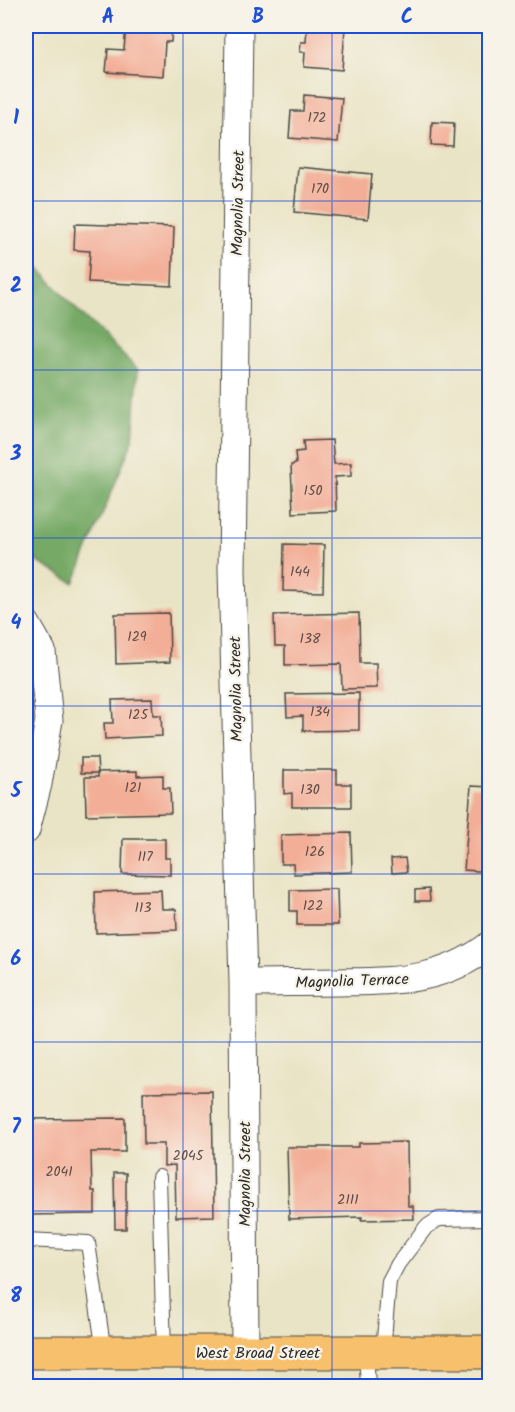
<svg xmlns="http://www.w3.org/2000/svg" width="515" height="1412" viewBox="0 0 515 1412" font-family="Kalam,sans-serif">
	<rect width="100%" height="100%" fill="#f7f3e8"/>
	<filter id="ink" filterUnits="userSpaceOnUse"><feTurbulence type="fractalNoise" baseFrequency=".0167" numOctaves="2"/><feDisplacementMap in="SourceGraphic" scale="12" xChannelSelector="R" yChannelSelector="G"/><feConvolveMatrix kernelMatrix="1 2 1 2 8 2 1 2 1" color-interpolation-filters="sRGB"/></filter>
	<filter id="wash" filterUnits="userSpaceOnUse"><feTurbulence type="fractalNoise" baseFrequency=".008" numOctaves="4" result="noise"/><feDisplacementMap in="SourceGraphic" scale="24" xChannelSelector="R" yChannelSelector="G"/><feGaussianBlur stdDeviation="1.35" result="paint"/><feColorMatrix in="noise" values="0 0 0 0 0 0 0 0 0 0 0 0 0 0 0 0 0 1.4 0 .05"/><feComposite in="paint" operator="in"/></filter>
	<g filter="url(#wash)">
		<rect width="100%" height="100%" fill="#eae4c6"/>
		<!-- forest -->
		<path fill="#75a965" stroke="#506a48" stroke-width="1.5" d="M26 253 69 302 138 370 133 440 74 583 26 555Z"/>
		<g id="blocks">
			<!-- building -->
			<path fill="#f3ae97" d="M126 26H167V28H172L171 42H165L163 76 106 72 108 49 124 50Z
				M307 26 345 28 342 70 304 67 305 52H300L301 42H306Z
				M304 95 342 98 338 142 289 138 291 111H303Z
				M432 122 454 123 453 146 431 145Z
				M298 167 372 174 368 219 294 212Z
				M75 224 174 227 172 286 88 282 90 251 74 250Z
				M332 440 334 464 351 463V476L335 477 336 511 293 513 291 465 296 464 295 452 304 451 303 441Z
				M284 544 324 545 323 592 283 591Z
				M169 613 170 662 116 664 115 614Z
				M359 613 360 663H376L377 688 342 689 341 664 285 665V646H275L274 615Z
				M359 693V730L303 731V716L287 717 286 694Z
				M152 699 153 715H161L162 736 105 739 104 723H113L112 700Z
				M81 758H97L98 773H81Z
				M284 770H337V784H351V807H292V793L284 794Z
				M137 771V776L163 775V788H170L171 813 86 815 85 777H98V772Z
				M471 786 490 787V872L464 870Z
				M351 833 352 872 294 874 293 864H281V835Z
				M123 839H165V858H170V875L122 874Z
				M405 858 407 872 392 873 391 859Z
				M337 889 338 925H297V911H290V890Z
				M429 889 430 901H415V890Z
				M161 890 162 909H176L177 930 96 933 95 892Z
				M212 1091 214 1216 176 1217 175 1165 164 1166V1144H144L143 1092Z
				M125 1118V1152H91L92 1191H95V1214L26 1215V1119Z
				M407 1142 408 1206H413L414 1219 361 1220 362 1217 289 1219 287 1147H359V1143Z
				M114 1173H126V1229H115Z"/>
		</g>
	</g>
	<g filter="url(#ink)">
		<use href="#blocks" fill-opacity="0" stroke="#484742" stroke-width="1.5"/>
		<g fill="none" stroke-linecap="round" stroke-linejoin="round">
			<defs>
				<path id="lane" d="M159 1177 164 1352
					M26 1240 88 1243 104 1352
					M383 1351 389 1281 398 1264 426 1227 439 1219 490 1218
					M366 1352 368 1386"/>
				<path id="street" d="M239 26 232 570 243 983 245 1352
					M26 623 42 651 49 720 38 784 26 830
					M243 983C275 983 307 982 340 982 396 981 442 982 490 945"/>
				<path id="primary" d="M26 1352H490"/>
			</defs>
			<!-- lane casing -->
			<use href="#lane" stroke="#484742" stroke-width="16"/>
			<!-- street casing -->
			<use href="#street" stroke="#484742" stroke-width="29"/>
			<!-- primary casing -->
			<use href="#primary" stroke="#484742" stroke-width="35"/>
			<!-- lane -->
			<use href="#lane" stroke="#fff" stroke-width="14"/>
			<!-- street -->
			<use href="#street" stroke="#fff" stroke-width="27"/>
			<!-- primary -->
			<use href="#primary" stroke="#f7c06c" stroke-width="33"/>
		</g>
	</g>
	<!-- grid -->
	<path fill="none" stroke="#1d4ed8" stroke-width="1.5" stroke-opacity="0.55" d="M183 26V1386M332 26V1386M26 201H490M26 370H490M26 538H490M26 706H490M26 874H490M26 1042H490M26 1211H490"/>
	<g text-anchor="middle" stroke-width="4.5" stroke-linejoin="round" paint-order="stroke">
		<!-- number labels -->
		<g font-size="14" fill="#5d4c46">
			<text x="317" y="122">172</text>
			<text x="320" y="193">170</text>
			<text x="313" y="495">150</text>
			<text x="300" y="576">144</text>
			<text x="137" y="641">129</text>
			<text x="310" y="643">138</text>
			<text x="320" y="716">134</text>
			<text x="138" y="719">125</text>
			<text x="133" y="792">121</text>
			<text x="310" y="794">130</text>
			<text x="315" y="856">126</text>
			<text x="145" y="861">117</text>
			<text x="313" y="910">122</text>
			<text x="143" y="912">113</text>
			<text x="188" y="1160">2045</text>
			<text x="59" y="1176">2041</text>
			<text x="348" y="1204">2111</text>
		</g>
		<!-- street labels -->
		<g font-size="16" fill="#2b2b2b" stroke="#f7f3e8">
			<text transform="translate(237 203) rotate(-89)" y="6">Magnolia Street</text>
			<text transform="translate(235 689) rotate(-91)" y="6">Magnolia Street</text>
			<text transform="translate(352 980) rotate(-2)" y="6">Magnolia Terrace</text>
			<text transform="translate(244 1174) rotate(-90)" y="6">Magnolia Street</text>
			<text x="258" y="1358">West Broad Street</text>
		</g>
	</g>
	<!-- margin -->
	<rect width="515" height="1412" fill="none" stroke="#f7f3e8" stroke-width="66"/>
	<rect x="33" y="33" width="449" height="1346" fill="none" stroke="#1d4ed8" stroke-width="2"/>
	<g font-size="20" text-anchor="middle" font-weight="bold" fill="#1d4ed8">
		<text x="108" y="23">A</text>
		<text x="258" y="23">B</text>
		<text x="407" y="23">C</text>
		<text x="16" y="124">1</text>
		<text x="16" y="292">2</text>
		<text x="16" y="460">3</text>
		<text x="16" y="629">4</text>
		<text x="16" y="797">5</text>
		<text x="16" y="965">6</text>
		<text x="16" y="1133">7</text>
		<text x="16" y="1302">8</text>
	</g>
</svg>
